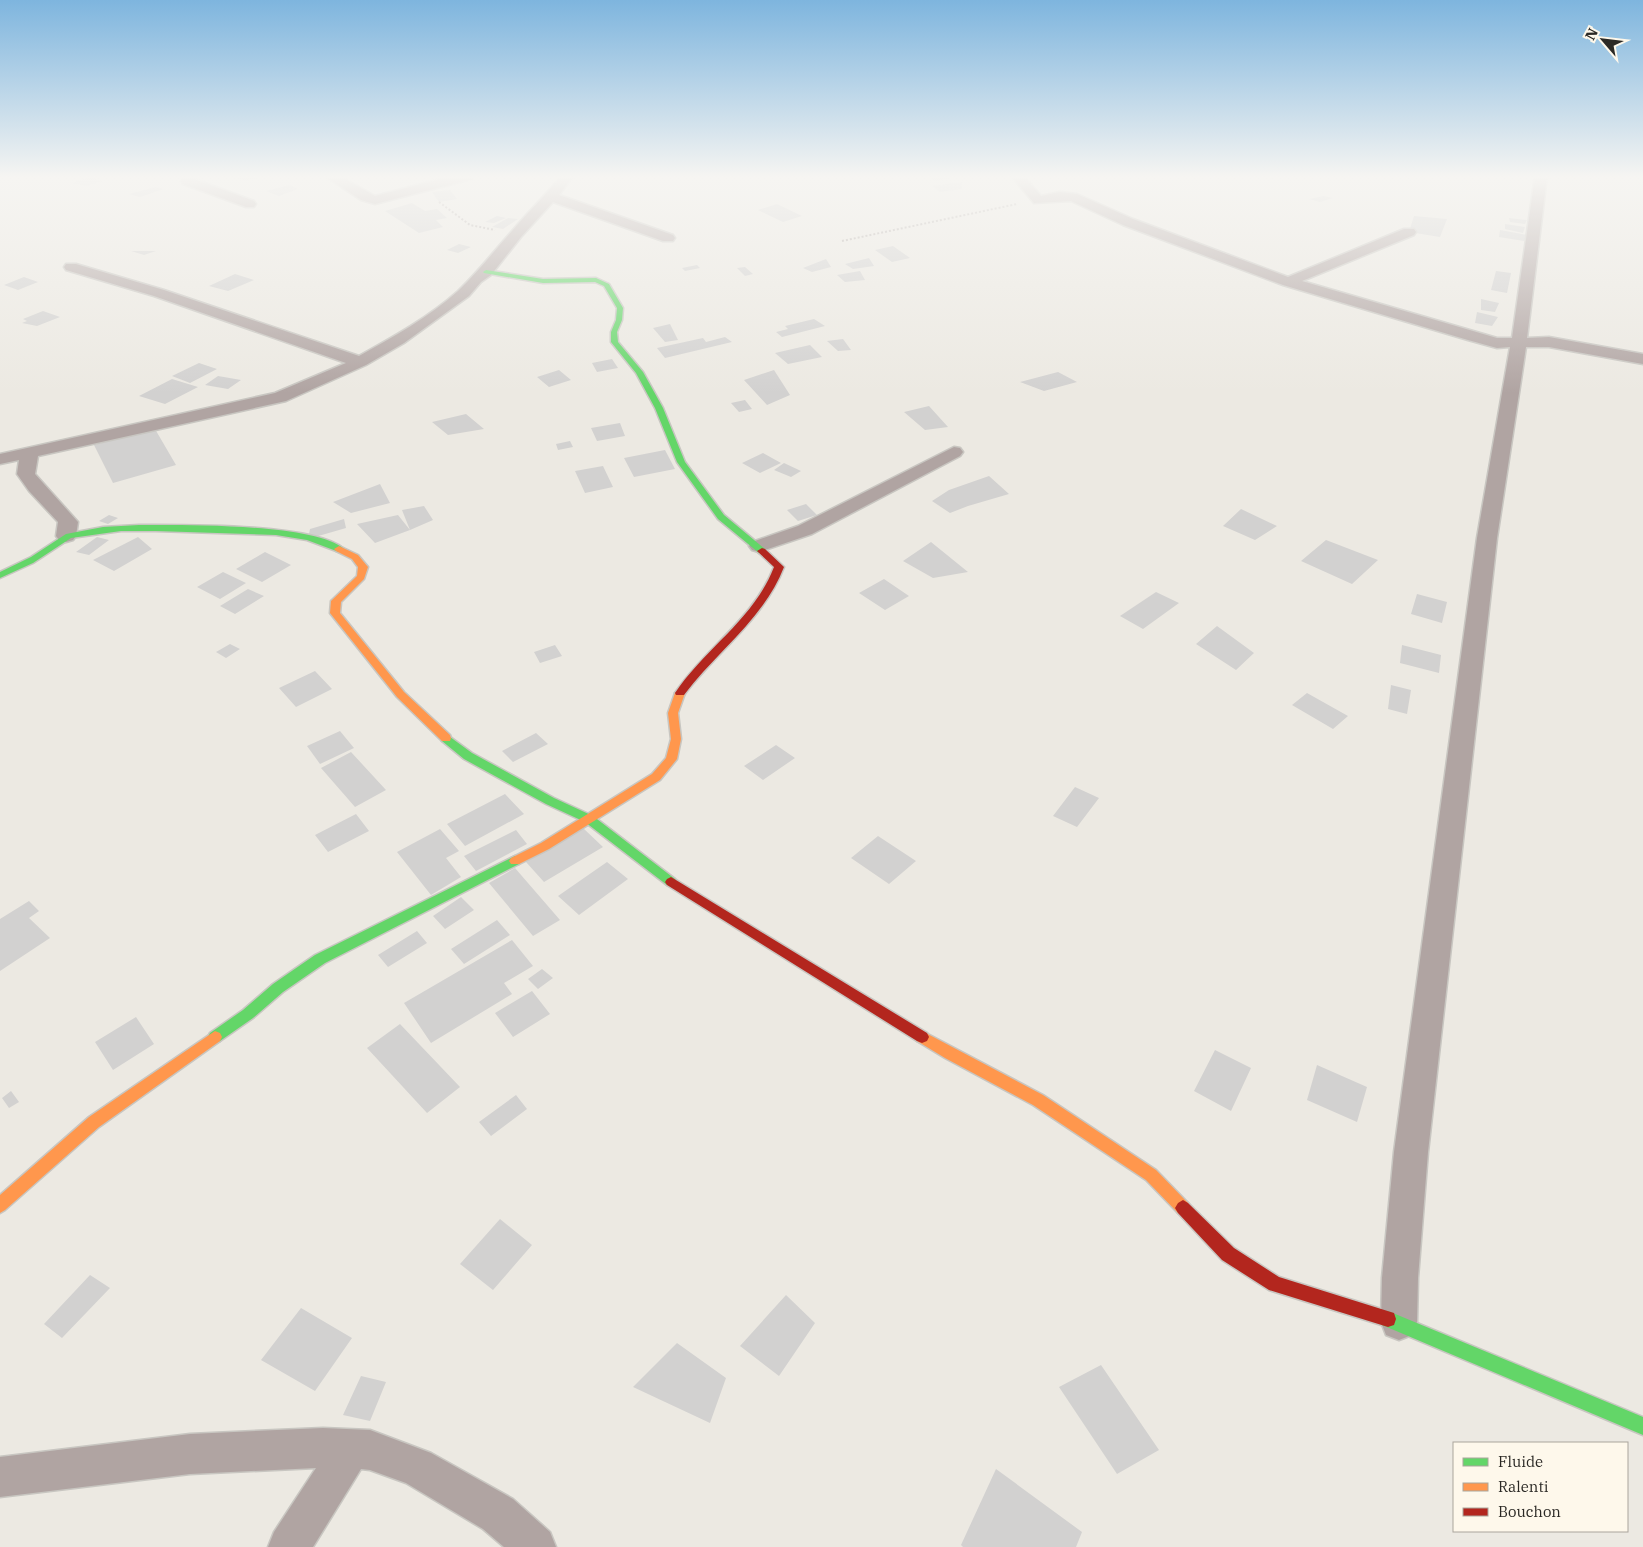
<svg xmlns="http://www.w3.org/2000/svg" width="1643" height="1547" viewBox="0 0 1643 1547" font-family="'IBM Plex Serif',serif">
	<rect width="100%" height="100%" fill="#ece9e2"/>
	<!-- building -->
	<path fill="#d2d1d0" d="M231 176H260V177L245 181Z
		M929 176H947L949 178 935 181Z
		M89 177 102 181 87 186 72 183Z
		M962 182V189L940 192 932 186Z
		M290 185 298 189 279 196 266 191Z
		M156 187 164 189 140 197 129 194Z
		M450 190 457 199 439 202 432 192Z
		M1324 196 1333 198 1320 202 1309 199Z
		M412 203 425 211 437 209 447 218 436 220 443 227 419 233 385 211Z
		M777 204 802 216 783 222 758 210Z
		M497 216 506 218 494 223 485 222Z
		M1414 216 1447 219 1440 237 1409 232Z
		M508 218 518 219 503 229 492 227Z
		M1509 218 1527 220 1525 224 1510 222Z
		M1505 224 1525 227 1523 233 1505 229Z
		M1500 230 1527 235 1524 241 1499 237Z
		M459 244 471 247 458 253 447 250Z
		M893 246 910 258 892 262 875 250Z
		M131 251H156L144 255Z
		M869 258 874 266 853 269 845 264Z
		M826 259 831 267 812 272 803 268Z
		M697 265 700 268 685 271 682 268Z
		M745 267 753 274 745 276 737 268Z
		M860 271 865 280 845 282 837 275Z
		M1496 271 1511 273 1507 293 1491 290Z
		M235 274 254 280 228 291 209 286Z
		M24 277 38 282 18 290 4 285Z
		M1481 299 1499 303 1495 312 1481 310Z
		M43 311 60 317 37 326 22 323 27 321 23 319Z
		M1477 312 1498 317 1492 326 1475 323Z
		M814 319 825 326 782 337 776 332 788 329 785 326Z
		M670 324 678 340 665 342 653 328Z
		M725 337 732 342 665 358 657 348 703 338 706 342Z
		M843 339 851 350 838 351 827 341Z
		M810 345 822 357 788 364 775 353Z
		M612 359 618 368 597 372 592 363Z
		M199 363 217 369 190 383 172 376Z
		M559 370 571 380 549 387 537 377Z
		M774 370 790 395 767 405 744 380Z
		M1058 372 1077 382 1044 391 1020 382Z
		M218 376 241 380 228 389 205 385Z
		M172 379 198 387 165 404 139 396Z
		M745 400 752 409 739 412 731 403Z
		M929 406 948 427 925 430 904 412Z
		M466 414 484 429 448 435 432 422Z
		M620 423 625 436 597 441 591 428Z
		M155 429 176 465 113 483 94 445Z
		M570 441 573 447 558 450 556 444Z
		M665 450 675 469 634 477 624 458Z
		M763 453 781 463 760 473 742 463Z
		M784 463 801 471 791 477 774 470Z
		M603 466 613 487 585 493 575 471Z
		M989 476 1009 494 968 506 950 513 932 501 949 490Z
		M380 484 390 503 351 513 333 502Z
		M806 504 817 515 798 521 787 510Z
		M424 506 433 520 410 530 402 510Z
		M1241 509 1277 526 1255 540 1223 526Z
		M109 515 118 518 108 524 99 521Z
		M398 515 410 530 375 543 357 524Z
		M344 519 346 528 308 539 310 529Z
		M97 537 109 540 89 555 76 552Z
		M138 537 152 549 114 571 93 560Z
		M1326 540 1378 560 1352 584 1301 561Z
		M931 542 968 572 933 578 903 561Z
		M265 552 291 565 262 582 236 569Z
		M223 572 246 583 220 599 197 587Z
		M884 579 909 596 885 610 859 593Z
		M248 589 264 596 235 614 220 606Z
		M1156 592 1179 603 1143 629 1120 616Z
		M1417 594 1447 602 1442 623 1411 614Z
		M1217 626 1254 653 1236 670 1196 644Z
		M230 644 240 649 226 658 216 652Z
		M555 645 562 656 540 663 534 652Z
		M1402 645 1441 655 1439 673 1400 663Z
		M315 671 332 689 296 707 279 688Z
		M1391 685 1411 690 1407 714 1388 709Z
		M1307 693 1348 716 1333 729 1292 705Z
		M340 731 354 748 320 764 307 746Z
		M536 733 548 744 513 762 502 751Z
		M776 745 795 758 763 780 744 766Z
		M351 752 386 790 355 807 321 768Z
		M1075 787 1099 798 1077 827 1053 816Z
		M505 794 524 814 465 846 447 824Z
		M356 814 369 831 328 852 315 835Z
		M583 828 603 847 544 882 526 862Z
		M440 829 459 851 446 858 461 877 431 895 397 852Z
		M516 830 527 844 476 871 464 856Z
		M878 836 916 861 889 884 851 858Z
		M607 862 628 879 579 915 558 896Z
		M515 868 560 920 533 936 489 883Z
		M461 897 474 910 445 929 433 916Z
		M29 901 39 911 29 918 50 938 0 971V919Z
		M497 920 510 935 464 964 451 949Z
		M417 931 427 943 388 967 378 955Z
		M512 940 533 966 504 983 512 994 431 1043 404 1003Z
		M542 969 553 978 538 989 528 979Z
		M532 991 550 1014 513 1037 495 1013Z
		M136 1017 154 1044 113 1070 95 1042Z
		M400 1024 460 1087 427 1113 367 1048Z
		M1215 1050 1251 1068 1231 1111 1194 1091Z
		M1317 1065 1367 1087 1357 1122 1307 1100Z
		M11 1091 19 1102 9 1108 2 1098Z
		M516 1095 527 1109 491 1136 479 1122Z
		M500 1219 532 1245 493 1290 460 1264Z
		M90 1275 110 1288 62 1338 44 1324Z
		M786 1295 815 1323 779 1376 740 1346Z
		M301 1308 352 1338 315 1391 261 1360Z
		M677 1343 726 1378 710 1423 633 1387Z
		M1101 1365 1159 1450 1117 1474 1059 1387Z
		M361 1376 386 1382 370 1421 343 1415Z
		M996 1469 1082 1532 1076 1547H963L961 1545Z"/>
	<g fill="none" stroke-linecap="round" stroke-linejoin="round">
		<defs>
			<path id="street" d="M184 176H196L194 179 254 201 256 204 254 207H246L183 184 181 181Z
				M325 176H340L375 196 452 176H474L472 179 375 204 361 200Z
				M561 176H573L559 195 673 235 675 238 673 241H663L553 202 521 237 491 275 481 282 469 296 404 343 366 365 286 401 38 456 35 474 78 522 76 536 73 540 66 542 59 540 56 536 58 522 29 491 17 474 19 460 0 464V454L275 393 346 363 154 296 66 270 64 267 66 264H76L164 290 359 356C393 337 429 317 458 291 478 272 494 251 512 231 528 212 545 196 561 176Z
				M1011 176H1024L1041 196 1060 192 1077 194 1133 219 1288 277 1404 229H1414L1416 232 1414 235 1302 281 1497 338H1512L1535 176H1547L1527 338 1549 337 1643 354V364L1549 347H1526L1497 538 1428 1152 1418 1278 1417 1322 1412 1335 1399 1340 1386 1335 1381 1322 1382 1278 1394 1152 1477 538 1510 347 1497 348 1468 340 1283 285 1123 225 1071 201 1034 203Z
				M954 447 960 448 963 452 960 456 812 534 759 552 752 550 749 546 752 542 798 526Z
				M323 1428 370 1430 431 1453 513 1499 550 1532 556 1547H504L483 1529 406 1483 370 1470 361 1469 313 1547H268L274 1532 316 1468 190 1474 0 1497V1457L190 1434Z"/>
			<path id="fast" d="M486 270 543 279 596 278 609 284 623 308 622 320 617 332 618 342 643 372 663 408 685 462 724 515 765 549V553H759L718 519 677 462 655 408 636 373 611 342V332L616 320 617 308 604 286 595 282 543 283 484 273 483 272Z
				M139 525C180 525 316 523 344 549L339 552 307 540 276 535 156 531H121L71 538 33 563 0 578V572L31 557 66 534 103 527Z
				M446 734 472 753 554 798 593 816 675 879 677 882 675 885H667L585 822 546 804 464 759 442 741 441 738 442 735Z
				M515 856 519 858 521 861 519 864 325 963 283 992 253 1018 220 1041 215 1043 210 1041 208 1037 210 1033 243 1010 273 984 315 955Z
				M1388 1311 1643 1417V1435L1382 1325 1380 1319 1382 1313Z"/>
			<path id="slow" d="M339 546 358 555 368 567 364 579 341 602 340 613 404 692 450 735 451 738 450 741H442L397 697 330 613 331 601 357 576 358 567 352 559 336 551 334 549Z
				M680 690 685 693 678 713 681 739 677 759 660 780 549 849 519 864H511L509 861 511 858 541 843 652 774 666 758 671 739 668 713 675 693Z
				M215 1031 220 1033 222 1037 220 1041 99 1127 5 1210 0 1213V1195L89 1117Z
				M922 1031 1043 1095 1156 1170 1188 1203 1191 1208 1188 1213 1183 1216 1178 1213 1146 1180 1033 1105 945 1058 917 1041 915 1037 917 1033Z"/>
			<path id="jam" d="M762 548 765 549 784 567C764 619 716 652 684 695H676L675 693C705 648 754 619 774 567L757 551Z
				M671 877 927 1033 929 1037 927 1041 922 1043 917 1041 667 885 665 882 667 879Z
				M1183 1200 1188 1203 1234 1248 1279 1277 1394 1313 1396 1319 1394 1325 1388 1327 1269 1290 1222 1260 1178 1213 1175 1208 1178 1203Z"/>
		</defs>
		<!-- street casing -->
		<use href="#street" stroke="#c8c6c1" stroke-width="3"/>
		<!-- fast casing -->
		<use href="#fast" stroke="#c8c6c1" stroke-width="3"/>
		<!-- slow casing -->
		<use href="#slow" stroke="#c8c6c1" stroke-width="3"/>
		<!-- jam casing -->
		<use href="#jam" stroke="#c8c6c1" stroke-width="3"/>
		<!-- path -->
		<path stroke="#b0a9a6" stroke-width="2" stroke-dasharray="2 2" stroke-linecap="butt" d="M439 202 470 225 495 230
			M842 241 1017 204"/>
		<!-- street -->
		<use href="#street" fill="#b0a4a2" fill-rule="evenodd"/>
		<!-- fast -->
		<use href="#fast" fill="#63d668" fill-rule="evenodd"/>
		<!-- slow -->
		<use href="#slow" fill="#ff974d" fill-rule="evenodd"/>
		<!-- jam -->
		<use href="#jam" fill="#b3261e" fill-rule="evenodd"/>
	</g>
	<!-- sky -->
	<linearGradient id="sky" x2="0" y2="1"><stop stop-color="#7eb5de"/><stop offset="0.45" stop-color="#f6f5f2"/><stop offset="1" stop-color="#f6f5f2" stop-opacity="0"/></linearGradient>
	<rect width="1643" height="393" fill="url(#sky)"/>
	<!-- legend -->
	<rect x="1453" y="1442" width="175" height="90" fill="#fef8eb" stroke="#aaa59c"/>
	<rect x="1463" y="1458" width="25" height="8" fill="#63d668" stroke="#aaa59c"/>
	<text x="1498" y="1467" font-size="15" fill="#2b2925">Fluide</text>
	<rect x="1463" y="1483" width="25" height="8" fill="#ff974d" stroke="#aaa59c"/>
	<text x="1498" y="1492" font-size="15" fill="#2b2925">Ralenti</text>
	<rect x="1463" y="1508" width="25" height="8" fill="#b3261e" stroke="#aaa59c"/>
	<text x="1498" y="1517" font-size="15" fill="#2b2925">Bouchon</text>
	<!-- north arrow -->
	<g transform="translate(1603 40) rotate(298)" stroke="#fef8eb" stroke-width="4" paint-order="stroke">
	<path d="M0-4L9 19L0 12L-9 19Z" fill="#2b2925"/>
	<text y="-8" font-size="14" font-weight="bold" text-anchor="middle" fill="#2b2925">N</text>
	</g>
</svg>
